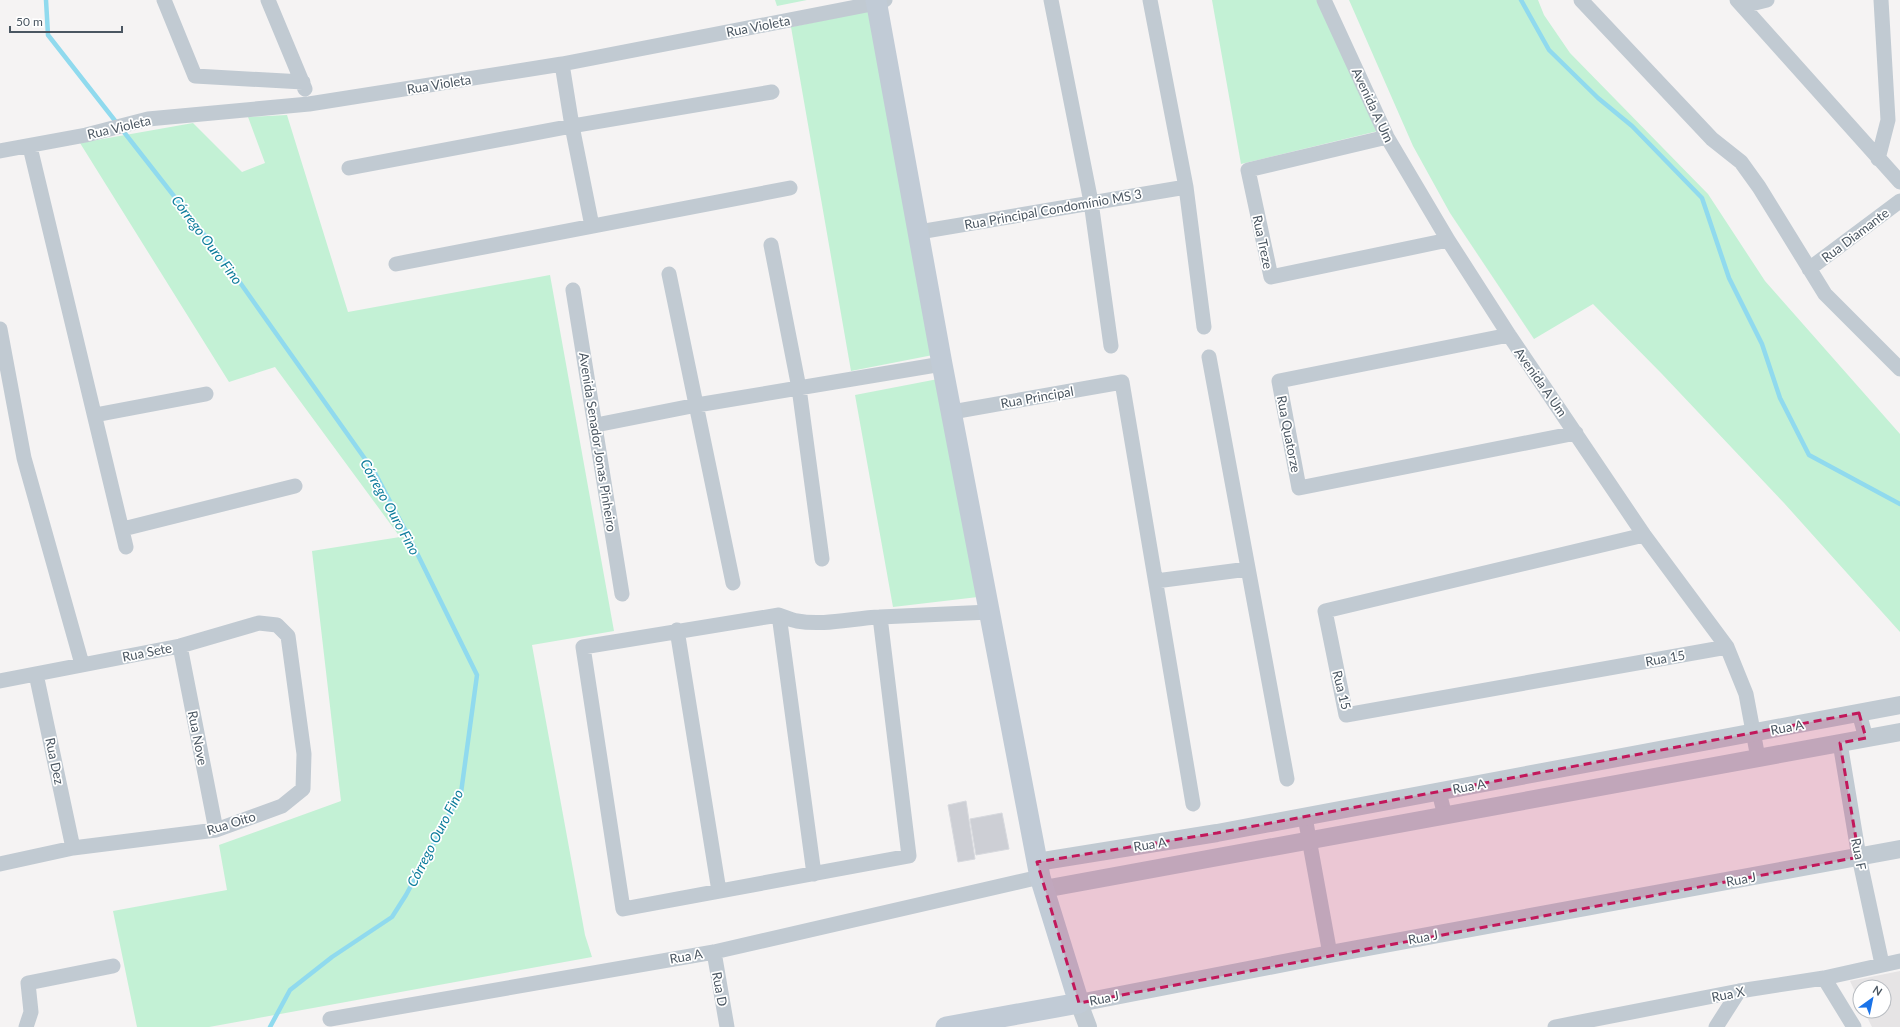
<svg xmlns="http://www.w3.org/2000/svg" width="1900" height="1027" viewBox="0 0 1900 1027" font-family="Lato,sans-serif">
	<rect width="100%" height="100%" fill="#f5f3f3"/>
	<!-- education -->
	<path fill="#e6e4e5" d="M1900 971V1027H1872L1864 1011H1884V987H1860V1002L1850 981Z"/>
	<!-- green -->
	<path fill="#c3f1d5" d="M775 0H807L777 6Z
		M1212 0H1317L1378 131 1241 164Z
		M1349 0H1538L1544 15 1570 53 1708 194 1765 281 1900 434V632L1784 503 1662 374 1593 304 1534 339 1450 213 1413 146Z
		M869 11 933 355 851 371 791 27Z
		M287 115 348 312 550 275 614 631 532 645 585 935 592 957 209 1027H137L113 911 227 890 219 845 341 801 312 551 400 537 275 367 229 382 80 143 193 123 242 172 265 163 248 117Z
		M938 379 978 597 893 607 855 395Z"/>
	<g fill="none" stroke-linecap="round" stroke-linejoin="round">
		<!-- stream -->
		<path stroke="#90daee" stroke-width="4.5" d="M46 0 48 35 224 260 375 473 412 543 477 675 461 793 406 895 392 917 332 957 290 990 270 1027
			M1521 0 1549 50 1598 98 1632 126 1702 198 1729 278 1762 344 1780 398 1809 455 1900 504"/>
	</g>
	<!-- building -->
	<path fill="#cdcfd5" stroke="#d7d9de" d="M966 801 975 859 958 862 948 805Z
		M1002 813 1009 849 976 855 970 819Z"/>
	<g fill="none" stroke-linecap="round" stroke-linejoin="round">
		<!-- minor -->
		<path stroke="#c1cad2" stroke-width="15" d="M164 0 195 76 303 82
			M268 0 305 89
			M1051 0 1091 202 1111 346
			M1150 0 1186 187 1204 327
			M1324 0 1387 137 1448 240 1509 335 1644 535 1727 647 1746 694 1758 758
			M1581 0 1712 139 1741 162 1759 187 1825 294 1900 369
			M1737 0 1900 182
			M1743 6 1767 0
			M562 64 572 126 592 226
			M1387 137 1248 170 1271 277 1448 240
			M30 147 126 547
			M0 151 86 135 148 119 309 104 562 64 877 3 885 0
			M1878 159 1888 120 1881 0
			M349 168 572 126 772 92
			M919 232 1186 187
			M771 245 799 388 822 559
			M396 264 790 188
			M1809 269 1900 201
			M669 274 733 583
			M573 290 622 594
			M0 329 24 458 82 664
			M1509 335 1279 381 1299 488 1576 433
			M1209 357 1287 779
			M952 412 1122 382 1193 804
			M95 415 206 394
			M596 425 697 405 942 364
			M123 529 295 486
			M1644 535 1325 611 1346 715 1727 647
			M1156 581 1248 569
			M779 615 814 874
			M880 617 909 856 623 909 583 647 779 615C785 617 791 620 797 621 824 626 853 618 880 617L990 612
			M677 630 719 891
			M180 646 216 830
			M36 674 73 848
			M0 681 180 646 259 623 277 625 288 636 304 754 303 789 282 806 216 830 73 848 0 864
			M1859 713 1866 738
			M1840 743 1859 857 1882 964
			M1439 792 1445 816
			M1305 817 1330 954
			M714 952 727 1027
			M1824 978 1854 1027
			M330 1019 714 952 1040 877
			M26 1027 31 1012 28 983 113 966
			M1555 1027 1739 991 1824 978 1900 961
			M1716 1027 1739 991"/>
		<!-- tertiary -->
		<path stroke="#c1cad2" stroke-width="18" d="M1037 862 1217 833 1900 705
			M1044 889 1900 732
			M1088 1027 1079 1003 1330 954 1900 849"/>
		<!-- secondary -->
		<path stroke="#c1cbd6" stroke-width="21" d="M876 0 942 364 1040 877 1079 1003 946 1027"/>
	</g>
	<!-- marked area -->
	<path fill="#c2185b" fill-opacity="0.2" stroke="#c2185b" stroke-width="3" stroke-dasharray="8 5" stroke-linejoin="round" d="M1859 713 1866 738 1840 743 1859 857 1079 1003 1037 862 1217 833Z"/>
	<g text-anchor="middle" stroke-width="3.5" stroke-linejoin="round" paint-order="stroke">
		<!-- street labels -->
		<g font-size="13" fill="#4a5661" stroke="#fff">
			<text transform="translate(758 26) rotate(-11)" y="5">Rua Violeta</text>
			<text transform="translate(439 84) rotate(-9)" y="5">Rua Violeta</text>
			<text transform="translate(1373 105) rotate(65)" y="5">Avenida A Um</text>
			<text transform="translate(119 127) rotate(-13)" y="5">Rua Violeta</text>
			<text transform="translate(1053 209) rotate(-10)" y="5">Rua Principal Condomínio MS 3</text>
			<text transform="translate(1855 235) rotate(-37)" y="5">Rua Diamante</text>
			<text transform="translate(1263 242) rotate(78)" y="5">Rua Treze</text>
			<text transform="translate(1541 382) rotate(55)" y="5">Avenida A Um</text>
			<text transform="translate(1037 397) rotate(-10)" y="5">Rua Principal</text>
			<text transform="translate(1289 434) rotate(79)" y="5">Rua Quatorze</text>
			<text transform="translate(598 442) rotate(81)" y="5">Avenida Senador Jonas Pinheiro</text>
			<text transform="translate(147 652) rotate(-11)" y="5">Rua Sete</text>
			<text transform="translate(1665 658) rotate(-10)" y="5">Rua 15</text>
			<text transform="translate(1342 690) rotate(76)" y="5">Rua 15</text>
			<text transform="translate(1787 727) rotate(-11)" y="5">Rua A</text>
			<text transform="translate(198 738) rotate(79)" y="5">Rua Nove</text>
			<text transform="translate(55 761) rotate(78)" y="5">Rua Dez</text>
			<text transform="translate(1469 786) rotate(-11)" y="5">Rua A</text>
			<text transform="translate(231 823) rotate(-17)" y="5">Rua Oito</text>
			<text transform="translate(1150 844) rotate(-9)" y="5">Rua A</text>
			<text transform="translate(1859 854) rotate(79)" y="5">Rua F</text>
			<text transform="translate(1741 879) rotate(-10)" y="5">Rua J</text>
			<text transform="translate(1423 937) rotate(-10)" y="5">Rua J</text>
			<text transform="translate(686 956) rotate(-10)" y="5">Rua A</text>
			<text transform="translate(720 989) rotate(80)" y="5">Rua D</text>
			<text transform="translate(1728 994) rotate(-11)" y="5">Rua X</text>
			<text transform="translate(1104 998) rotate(-11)" y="5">Rua J</text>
		</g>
		<!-- water labels -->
		<g font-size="14" font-style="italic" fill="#0c7c9b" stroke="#fff">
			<text transform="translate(207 240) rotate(53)" y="5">Córrego Ouro Fino</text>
			<text transform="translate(390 507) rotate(61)" y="5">Córrego Ouro Fino</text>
			<text transform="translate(435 838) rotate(-63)" y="5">Córrego Ouro Fino</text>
		</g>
	</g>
	<!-- north arrow -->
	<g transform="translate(1872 999) rotate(33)"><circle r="19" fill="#ffffff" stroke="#b7bbc0"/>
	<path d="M0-3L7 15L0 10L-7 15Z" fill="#1a73e8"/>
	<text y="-6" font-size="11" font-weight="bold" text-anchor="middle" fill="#4a5661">N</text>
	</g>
	<!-- scale -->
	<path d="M10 26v6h112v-6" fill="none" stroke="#4a5661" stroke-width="2"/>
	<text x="16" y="26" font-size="12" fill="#4a5661" stroke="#ffffff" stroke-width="3" paint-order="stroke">50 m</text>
</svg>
